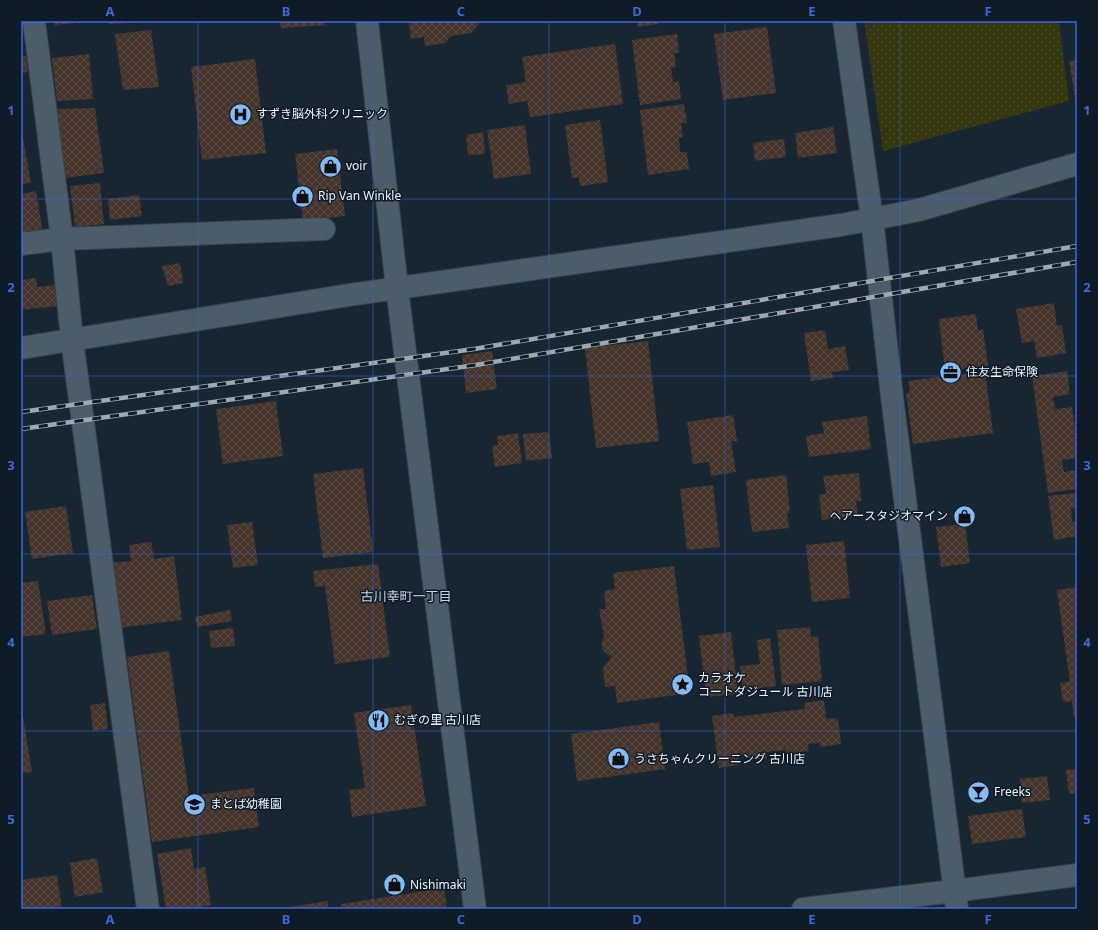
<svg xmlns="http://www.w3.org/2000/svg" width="1098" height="930" viewBox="0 0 1098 930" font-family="'Noto Sans','Noto Sans JP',sans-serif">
	<defs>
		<pattern id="grass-dots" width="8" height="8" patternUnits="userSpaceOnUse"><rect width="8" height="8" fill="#34360d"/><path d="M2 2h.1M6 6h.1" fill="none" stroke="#484a25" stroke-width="1.8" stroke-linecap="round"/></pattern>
		<pattern id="building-cross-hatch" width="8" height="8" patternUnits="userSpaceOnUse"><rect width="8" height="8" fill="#45342c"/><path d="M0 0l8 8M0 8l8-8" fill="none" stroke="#574841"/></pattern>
	</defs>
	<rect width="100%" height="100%" fill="#182631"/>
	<!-- grass -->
	<path fill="url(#grass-dots)" d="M864 21H1059L1069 101 883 151Z"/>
	<!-- building -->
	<path fill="url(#building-cross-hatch)" d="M55 21H86V22L55 25Z
		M108 21H144L145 22 109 24Z
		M280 21H325L326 25 281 28Z
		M409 21H478L479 24 471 33 451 36 445 43 425 46 424 37 411 39Z
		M637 21H658V24L638 27Z
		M767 27 776 93 723 100 714 34Z
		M151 30 159 87 123 90 115 34Z
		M677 34 679 53H674L676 67 671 68 673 82 679 81 681 99 640 105 632 40Z
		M615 44 623 104 530 117 527 101 509 104 506 85 526 82 522 57Z
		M89 54 93 99 57 101 52 58Z
		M26 56 28 72 21 73V57Z
		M255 59 266 153 202 160 191 67Z
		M1077 60V104H1076L1069 61Z
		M684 104 687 123H681L683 137 679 138 680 152H687L689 169 648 175 640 110Z
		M95 108 104 173 65 178 56 109Z
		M600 120 608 182 580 186 579 177 572 178 565 125Z
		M525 125 531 174 494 179 487 130Z
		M833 127 837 153 798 158 795 133Z
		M483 132 485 154 468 155 466 135Z
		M21 138H23L31 183 21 184Z
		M784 139 786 157 755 161 753 143Z
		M337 149 345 216 303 221 295 154Z
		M100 183 104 224 75 227 70 186Z
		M36 191 43 233 21 237V194Z
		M139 195 142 216 110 220 108 199Z
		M180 263 183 283 168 286 162 266Z
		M36 278 37 287 56 285 57 306 21 310V280Z
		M1054 303 1057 326 1062 325 1066 353 1037 358 1034 341 1022 343 1016 309Z
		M976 314 978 331 983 329 988 366 945 371 939 319Z
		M825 330 828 349 845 346 849 370 832 372 833 378 811 381 804 333Z
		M648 341 659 441 596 448 585 348Z
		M492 351 497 389 466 393 462 355Z
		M985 371 993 433 913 444 906 394 910 391 908 381Z
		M1067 371 1070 394 1053 397 1055 409 1072 407 1077 445V458L1062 460 1064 472 1077 470V489L1048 493 1032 376Z
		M276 401 283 456 223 464 216 409Z
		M733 415 737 441H731L736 472 711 476 709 462 693 464 687 422Z
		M867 416 871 449 809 457 806 436 824 433 822 422Z
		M549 432 552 458 526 461 523 434Z
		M518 433 522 463 495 467 492 446 498 445 497 436Z
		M363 468 373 552 323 558 313 474Z
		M859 473 861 501H856L858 516 822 520 819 495 826 494 823 476Z
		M786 475 790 513H787L789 528 752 532 746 480Z
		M713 485 720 547 687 550 680 489Z
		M1077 493V508L1071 509 1072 522 1077 521V536L1054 540 1048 496Z
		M66 506 73 553 32 559 25 512Z
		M252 522 258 565 233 568 227 525Z
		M965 524 970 563 941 567 936 527Z
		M844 541 850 598 812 602 806 545Z
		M151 542 154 559 174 556 182 620 118 628 110 563 131 561 129 545Z
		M378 564 390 657 335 664 325 586 315 587 313 571Z
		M674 566 690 693 617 703 615 686 605 687 603 668 612 657 605 653 602 648V642L604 637 599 609H606L604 591 615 589 613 573Z
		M38 581 46 634 21 637V583Z
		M1077 587V717H1074L1072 701 1063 702 1060 683 1070 682 1057 590Z
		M92 595 97 629 52 635 47 601Z
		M230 610 232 621 197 627 195 617Z
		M810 627 811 637 818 636 822 681 782 685 777 630Z
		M233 628 235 646 211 648 209 631Z
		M731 632 738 694 706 697 699 636Z
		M770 638 776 686 743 690 740 666 760 664 757 640Z
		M169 651 189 796 254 788 259 827 152 842 127 657Z
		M824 700 826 719 838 718 841 744 820 747 819 743 808 744 809 751 786 754 785 750 766 752 767 758 748 760 747 754 738 755 739 765 719 768 712 716 733 713 734 717 805 709 804 703Z
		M105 703 108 729 93 731 90 705Z
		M411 705 426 806 352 817 349 790 365 788 354 713Z
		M21 711H22L32 772 21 773Z
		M659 722 665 769 577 781 571 734Z
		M1077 769V793L1069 794 1066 770Z
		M1047 776 1050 800 1022 803 1020 779Z
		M1022 809 1026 837 972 844 968 816Z
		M191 848 194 869 205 867 211 905 188 909H166L157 854Z
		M97 858 103 892 75 897 70 863Z
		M57 875 62 909H21V880Z
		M444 888 447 909H341V904Z
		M327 901 329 909H284V908Z"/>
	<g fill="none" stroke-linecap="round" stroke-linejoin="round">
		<defs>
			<path id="minor" d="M34 21 62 239 72 340 148 909
				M844 21 872 219 893 405 957 909
				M21 244 62 239 324 229"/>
			<path id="tertiary" d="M367 21 397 288 475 909
				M21 348 349 295 841 225 919 210 1077 164
				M803 909 954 891 1077 875"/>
		</defs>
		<!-- minor casing -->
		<use href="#minor" stroke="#37414b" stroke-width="24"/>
		<!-- tertiary casing -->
		<use href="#tertiary" stroke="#37414b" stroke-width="24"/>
		<!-- minor -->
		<use href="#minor" stroke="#4d5c69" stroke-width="22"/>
		<!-- tertiary -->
		<use href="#tertiary" stroke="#4d5c69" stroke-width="22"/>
		<defs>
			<path id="rail" d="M21 412 474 349 1077 246
				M21 429 476 365 1077 262"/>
		</defs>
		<!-- rail casing -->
		<use href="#rail" stroke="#9ea8b1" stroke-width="4.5"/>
		<!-- rail -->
		<use href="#rail" stroke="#0f1c27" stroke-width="3" stroke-dasharray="9" stroke-linecap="butt"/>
	</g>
	<!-- grid -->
	<path fill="none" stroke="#3c67dd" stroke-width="1" stroke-opacity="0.55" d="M198 21V909M373 21V909M549 21V909M725 21V909M900 21V909M21 199H1077M21 376H1077M21 554H1077M21 731H1077"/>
	<!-- icons -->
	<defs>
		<symbol id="hospital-disc" viewBox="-11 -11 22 22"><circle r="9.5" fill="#83bcfa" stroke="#0f1c27"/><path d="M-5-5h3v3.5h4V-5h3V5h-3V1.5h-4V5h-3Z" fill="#111"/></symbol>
		<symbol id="shop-disc" viewBox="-11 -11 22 22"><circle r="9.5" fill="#83bcfa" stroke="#0f1c27"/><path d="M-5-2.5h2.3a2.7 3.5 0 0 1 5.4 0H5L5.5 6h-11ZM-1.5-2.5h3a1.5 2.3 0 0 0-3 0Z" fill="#111"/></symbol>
		<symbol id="office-disc" viewBox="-11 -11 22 22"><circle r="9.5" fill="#83bcfa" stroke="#0f1c27"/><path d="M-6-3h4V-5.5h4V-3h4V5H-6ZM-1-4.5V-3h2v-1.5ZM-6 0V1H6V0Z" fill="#111"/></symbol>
		<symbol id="sight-disc" viewBox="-11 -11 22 22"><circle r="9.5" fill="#83bcfa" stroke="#0f1c27"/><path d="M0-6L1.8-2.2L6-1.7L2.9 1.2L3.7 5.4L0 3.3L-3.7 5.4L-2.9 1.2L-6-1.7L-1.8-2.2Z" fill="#111"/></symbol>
		<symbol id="restaurant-disc" viewBox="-11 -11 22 22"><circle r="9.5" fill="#83bcfa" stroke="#0f1c27"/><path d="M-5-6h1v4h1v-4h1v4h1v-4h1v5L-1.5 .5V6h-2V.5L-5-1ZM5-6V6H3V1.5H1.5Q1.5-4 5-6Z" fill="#111"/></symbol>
		<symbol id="bar-disc" viewBox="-11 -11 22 22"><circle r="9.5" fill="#83bcfa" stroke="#0f1c27"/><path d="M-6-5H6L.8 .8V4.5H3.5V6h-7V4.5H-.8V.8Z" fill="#111"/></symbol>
		<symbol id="school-disc" viewBox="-11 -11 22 22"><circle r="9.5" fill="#83bcfa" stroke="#0f1c27"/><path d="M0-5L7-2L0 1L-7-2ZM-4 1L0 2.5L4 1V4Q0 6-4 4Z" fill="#111"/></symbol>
	</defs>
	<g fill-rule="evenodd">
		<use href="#hospital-disc" x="228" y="102" width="25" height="25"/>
		<use href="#shop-disc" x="318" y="154" width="25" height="25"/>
		<use href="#shop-disc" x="290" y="184" width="25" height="25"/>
		<use href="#office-disc" x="938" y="360" width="25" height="25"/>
		<use href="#shop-disc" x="952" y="504" width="25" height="25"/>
		<use href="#sight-disc" x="670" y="672" width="25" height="25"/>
		<use href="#restaurant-disc" x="366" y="708" width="25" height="25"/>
		<use href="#shop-disc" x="606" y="746" width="25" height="25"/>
		<use href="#bar-disc" x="966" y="780" width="25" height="25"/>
		<use href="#school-disc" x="182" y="792" width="25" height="25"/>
		<use href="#shop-disc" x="382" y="872" width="25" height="25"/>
	</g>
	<g text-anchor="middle" stroke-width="3" stroke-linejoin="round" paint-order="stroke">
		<!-- poi labels -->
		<g font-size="12" fill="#ebf3fb" stroke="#0f1c27" text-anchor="start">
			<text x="256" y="118">すずき脳外科クリニック</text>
			<text x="346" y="170">voir</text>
			<text x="318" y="200">Rip Van Winkle</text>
			<text x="966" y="376">住友生命保険</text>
			<text x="948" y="520" text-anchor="end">ヘアースタジオマイン</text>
			<text x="698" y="682">カラオケ<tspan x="698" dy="14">コートダジュール 古川店</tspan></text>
			<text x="394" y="724">むぎの里 古川店</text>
			<text x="634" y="763">うさちゃんクリーニング 古川店</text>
			<text x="994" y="796">Freeks</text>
			<text x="210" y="808">まとば幼稚園</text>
			<text x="410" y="889">Nishimaki</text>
		</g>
		<!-- neighbourhood labels -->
		<g font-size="13" fill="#c4d6e5" stroke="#0f1c27">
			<text x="406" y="601">古川幸町一丁目</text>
		</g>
	</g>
	<!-- border -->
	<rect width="1098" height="930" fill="none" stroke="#0f1c27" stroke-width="44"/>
	<rect x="22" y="22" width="1054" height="886" fill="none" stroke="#3c67dd" stroke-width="1.5"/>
	<g font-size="13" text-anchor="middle" font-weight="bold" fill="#3c67dd">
		<text x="110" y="16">A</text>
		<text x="286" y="16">B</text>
		<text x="461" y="16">C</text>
		<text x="637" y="16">D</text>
		<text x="812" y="16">E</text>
		<text x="988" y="16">F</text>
		<text x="11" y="115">1</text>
		<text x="1087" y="115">1</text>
		<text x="11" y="292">2</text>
		<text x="1087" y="292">2</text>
		<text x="11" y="470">3</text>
		<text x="1087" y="470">3</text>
		<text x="11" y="647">4</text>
		<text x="1087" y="647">4</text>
		<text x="11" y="824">5</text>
		<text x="1087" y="824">5</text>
		<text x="110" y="924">A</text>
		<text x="286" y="924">B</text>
		<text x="461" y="924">C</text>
		<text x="637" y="924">D</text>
		<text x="812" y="924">E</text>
		<text x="988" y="924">F</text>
	</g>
</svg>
